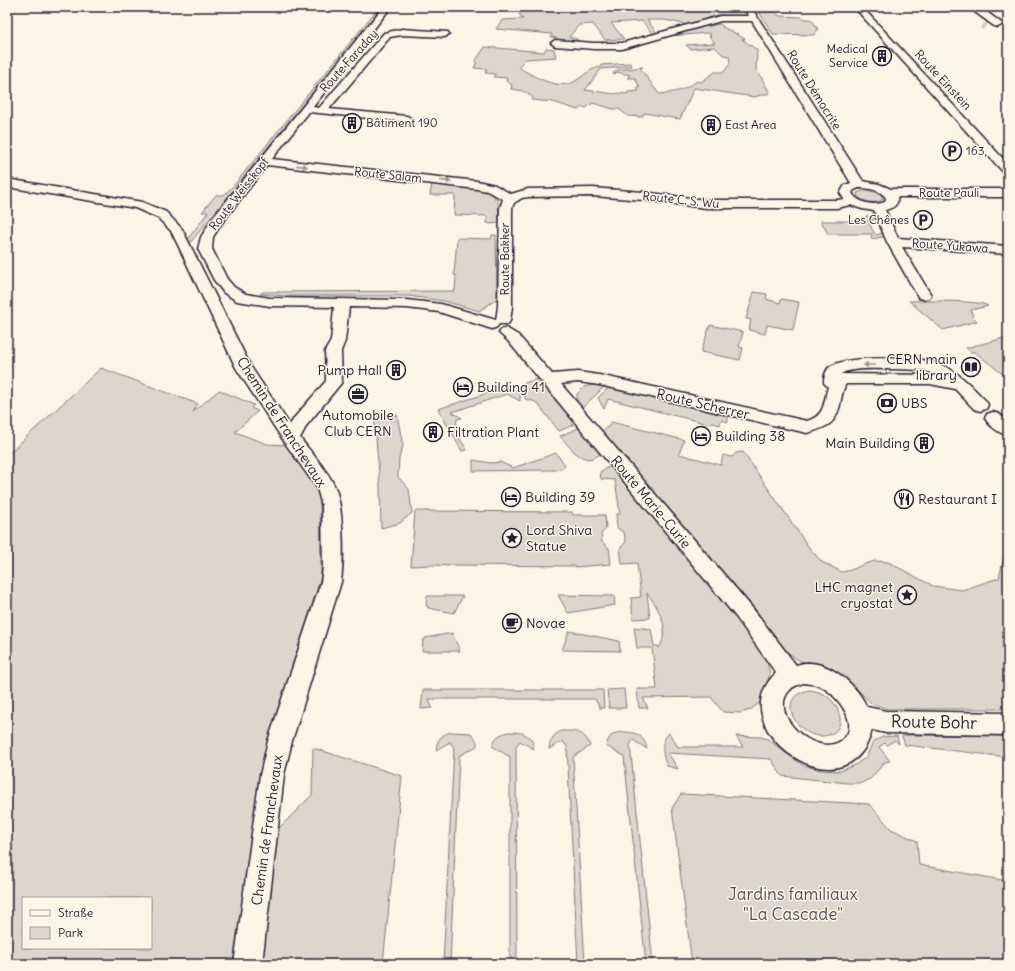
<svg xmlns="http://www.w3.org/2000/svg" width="1015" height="971" viewBox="0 0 1015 971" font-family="Delius,sans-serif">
	<rect width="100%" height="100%" fill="#fcf5e5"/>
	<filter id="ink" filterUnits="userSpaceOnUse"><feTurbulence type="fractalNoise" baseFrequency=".025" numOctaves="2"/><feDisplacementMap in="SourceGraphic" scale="8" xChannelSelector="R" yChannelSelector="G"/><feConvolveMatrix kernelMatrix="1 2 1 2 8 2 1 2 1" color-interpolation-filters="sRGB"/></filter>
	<g filter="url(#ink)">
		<!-- green -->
		<path fill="#dcd6cc" stroke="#7f7c84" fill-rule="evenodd" d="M379 7H382L190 243 188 239 208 212H202L216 195H224L234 185Z
			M526 7 649 8 650 11H742L745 12 750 17 720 15 688 25 665 20H647L658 34 649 37 642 36 654 35 642 21 611 23 624 39 605 40 593 24 579 25 569 37 577 39 579 41 577 43 561 42 557 40V38L551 37 552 34 496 29 502 20 523 19 519 14 526 9 524 8Z
			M759 12H776L779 16 802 17 805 19H811L818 29 814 35 773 34Z
			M704 24 710 26 719 24 723 26 722 27 738 34H736L745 39H742L757 50 756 70 761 77 770 93 754 97 694 88 680 119 644 113 642 117 628 116 619 109H613L593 103 586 108 582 107 578 110 553 102 532 100 533 98C526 91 520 90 511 89L512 85 506 81 507 78 494 77 495 74 485 73 487 69 474 68 477 62H475L485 47 544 52 546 48 554 49 556 57 526 59 519 66 520 68C534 77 561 92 577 80 586 74 591 68 601 67V65L630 63 632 66 601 69 585 90 615 94 616 93 627 94 628 92 639 91 637 88H640L635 78H627L630 75 617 72 614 75 613 73 617 70 643 67 640 68 659 94C674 93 685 90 697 81L701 82 715 72H724L730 63 729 56 723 55 715 47 690 49 686 45 715 43 709 36 711 35 708 33 669 36Z
			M432 184 482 189 495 195V199H498L499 223 492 224 487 223V216L454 215 455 195H430Z
			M866 190 879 193 883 197V199C875 205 865 202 858 197L857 193Z
			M866 216 876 217V219L868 221 874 233 877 235 882 233 884 235 883 237 871 239 872 234H828L821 221H864Z
			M492 235H496L497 299 479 311 444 301 408 296H285L260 294 262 292 455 291 456 275H454L457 238 491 239Z
			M754 292 767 294 766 299 780 303 781 299 799 302 793 330 767 325 765 334 749 330 751 320 746 319Z
			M909 301C922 301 981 300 988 306L971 310 973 317 977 321 943 330Z
			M710 325 743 332 739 347 743 348 740 360 701 352Z
			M1008 337V375L1006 377 975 352H971L966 348Z
			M101 368 198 404 193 412 219 390 254 405 251 408 258 411 235 432 267 444 287 445 320 492 321 577 264 754 235 964H10L7 962V455ZM23 898H151V948H23Z
			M536 379 540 380 573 421V425L559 431 536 402 525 399V391L522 384Z
			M516 384 520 395V401L507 394 452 412 462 418 457 419 455 431 467 450 462 451 438 409Z
			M592 385H606L581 409 577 404V394L584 387Z
			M610 388 728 416V422L721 420 720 425 710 422 709 424 608 399 604 409 598 398 607 389Z
			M374 415H397L403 446 399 458 398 477 409 489 412 513 400 523 381 528 380 486Z
			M611 422 684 440 679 454 721 465 723 455 732 457 736 453 743 452 810 549 822 562 842 572 851 570 862 565 875 561 888 562 933 586 962 590 999 578 1006 547 1008 549V709H888L872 704 849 681 835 671 826 667 800 661 784 650 756 610 602 431 609 426Z
			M581 427 601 451 600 454C583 468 570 447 560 436Z
			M556 453 565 465 563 468 556 470 473 471V460L491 463 500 462 513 468Z
			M613 467 733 609 766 657 770 674 762 699 758 704 750 710 741 713 723 712 711 697 643 698 648 708H639L637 689H657L652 648H637L634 627 651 629 654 646H658L659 648C671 628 659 609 647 593L650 618 633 619 631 598 641 597 637 563 622 564 620 548 626 542 624 533 617 528 616 514H620L615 480 601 479 600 472 606 468Z
			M415 511 572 512 573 515H605L606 529 601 534 602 542 609 548 611 564 576 567 575 566 449 565V566L433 565 411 566Z
			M558 595 614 596 615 605 568 613Z
			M427 596H463L454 613 428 608V606H426Z
			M569 631 619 641 620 651 562 650Z
			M452 633 460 651H422L423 640H425V638Z
			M624 689 626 708H609L607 690Z
			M423 690H603L604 708H600L595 699H429L432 708 421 709Z
			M810 690C815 691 820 692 825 695 839 703 849 729 828 735 801 744 770 696 810 690Z
			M561 731C576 731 585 731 590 746L573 757 585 964H578L567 747 563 741 549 749C550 740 553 735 561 731Z
			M451 732 471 733C474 737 478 741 477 746L459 756 450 964H443L454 748 450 742 436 750C437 739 441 735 451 732Z
			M509 732C523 732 532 734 534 749L520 741 516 746 517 964H510V757L492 746C495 737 499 734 509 732Z
			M623 732C636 732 644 735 647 749L633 740 630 745 653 964H646L624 756 606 746C609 736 612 733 623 732Z
			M669 733 678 747H743L736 736 761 737 768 739 784 752 803 765 820 770 840 771 855 765 866 757 873 742 882 737 897 736 899 744 895 740 887 745 885 743 879 747 890 761 885 762 870 779 861 783H847L782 776 771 759 668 753 678 769 667 766C662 754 660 742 669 733Z
			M907 735 1008 736V757L905 745 902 736Z
			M313 748 402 776 383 964H262L277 830 312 795Z
			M681 794 869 804 891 829 917 841 919 865 1008 881V964H692L672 808Z"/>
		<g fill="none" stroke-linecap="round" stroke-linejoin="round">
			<!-- primary-tunnel -->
			<path stroke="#d0cbc3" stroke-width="11" stroke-dasharray="11 5.5" stroke-linecap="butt" d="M984 24 986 26"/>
			<defs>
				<path id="minor" d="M383 7H391L313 107 319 108 384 33 402 29 448 32 449 34 445 37 402 35 390 37 329 109 407 116 412 119 411 121 407 122 309 112 272 159 477 181 495 185 511 194 528 189 593 188 643 192 706 200H837L844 199 840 193 845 185 851 183 752 21H721L622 49H594L555 46 551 43 555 40 594 43H622L720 16H749L743 7H751L863 181 879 184 891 189H1008V197H897C899 205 893 208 885 210L898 238 1008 246V254L902 247 931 295 929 298 924 299 919 298 917 295 887 242 874 211 862 209 850 205 837 208H706L643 200 593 196 528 197 522 198 514 203 512 208V307L510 321 508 324H499L497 327 492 329 439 312 407 308 349 307 345 341 341 351 342 382 307 425 300 438C310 451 328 471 334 485 344 505 344 559 341 582L292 741 284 775 262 964H234L260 775 268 741 321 582 323 568 322 506 317 488 285 443 236 368 178 245 171 231 158 218 135 208 7 187V179L142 202 166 212 182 229 251 367 290 425 294 418 326 381 325 351 331 341 334 307 270 306 237 301 224 293 214 280 198 249 201 237 212 219ZM267 165 477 189 487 191 503 199 500 208 498 307 496 320 441 304 407 300 270 298 246 294 234 287 227 279 212 249 213 237 222 223ZM859 188C868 188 881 190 886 198L885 202C874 206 859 204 852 193L854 190Z
					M854 7H862L1008 164V174L1004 173Z
					M506 328 518 335 552 374 578 372 599 375 807 421C826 415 823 403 828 387L824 383C824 376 826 368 833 365 851 356 902 358 922 360 930 361 939 364 946 367 962 375 974 389 986 401L988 405 986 409 980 411 974 409 955 389 930 384H846C843 389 842 394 841 400 837 423 829 427 807 433L599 385 578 382 561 384 750 605 796 665C824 655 856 683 867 707L886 711 1008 713V735L886 733 872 730C848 820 717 729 776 673L736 617 508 341 499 333 501 330ZM892 369 923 370 936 375 841 374C851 367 879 369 892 369ZM803 683C810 684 818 684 824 688 838 697 861 725 842 740 817 760 766 714 790 690 793 686 799 685 803 683Z
					M993 412 999 414 1008 421V436C999 433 989 426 985 418L987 414Z"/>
				<path id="primary" d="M968 7H980L1003 24 998 27 994 26Z"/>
			</defs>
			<!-- minor casing -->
			<use href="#minor" stroke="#22223b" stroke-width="3"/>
			<!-- primary casing -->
			<use href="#primary" stroke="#22223b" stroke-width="3"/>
			<!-- minor -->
			<use href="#minor" fill="#fcf5e5" fill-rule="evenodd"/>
			<!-- primary -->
			<use href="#primary" fill="#fcf5e5" fill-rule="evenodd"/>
		</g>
		<!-- one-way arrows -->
		<defs><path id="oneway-solid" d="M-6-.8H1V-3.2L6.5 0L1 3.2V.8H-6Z"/></defs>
		<g fill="#9a9698">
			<use href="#oneway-solid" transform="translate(302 166) rotate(6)"/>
			<use href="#oneway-solid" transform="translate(446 181) rotate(6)"/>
			<use href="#oneway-solid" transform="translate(869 365) rotate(-180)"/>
		</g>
	</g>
	<!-- icons -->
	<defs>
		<symbol id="building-ring" viewBox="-11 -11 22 22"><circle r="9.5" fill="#fcf5e5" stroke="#22223b" stroke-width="1.5"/><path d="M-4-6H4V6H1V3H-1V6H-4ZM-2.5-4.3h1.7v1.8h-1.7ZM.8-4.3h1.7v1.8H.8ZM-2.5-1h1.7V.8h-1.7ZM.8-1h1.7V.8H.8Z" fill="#22223b"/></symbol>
		<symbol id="parking-ring" viewBox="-11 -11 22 22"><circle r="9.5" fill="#fcf5e5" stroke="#22223b" stroke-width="1.5"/><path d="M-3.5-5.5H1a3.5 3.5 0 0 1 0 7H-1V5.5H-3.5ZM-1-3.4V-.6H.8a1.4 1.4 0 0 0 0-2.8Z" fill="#22223b"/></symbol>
		<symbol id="library-ring" viewBox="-11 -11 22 22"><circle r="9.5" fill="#fcf5e5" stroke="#22223b" stroke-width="1.5"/><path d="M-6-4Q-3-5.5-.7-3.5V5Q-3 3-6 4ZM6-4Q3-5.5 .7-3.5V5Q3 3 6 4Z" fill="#22223b"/></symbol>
		<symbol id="hotel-ring" viewBox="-11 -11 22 22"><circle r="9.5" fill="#fcf5e5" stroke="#22223b" stroke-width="1.5"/><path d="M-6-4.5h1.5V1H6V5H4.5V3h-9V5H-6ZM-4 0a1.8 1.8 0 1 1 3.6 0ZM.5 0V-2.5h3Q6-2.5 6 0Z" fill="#22223b"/></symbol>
		<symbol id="office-ring" viewBox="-11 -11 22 22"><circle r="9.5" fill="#fcf5e5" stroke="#22223b" stroke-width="1.5"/><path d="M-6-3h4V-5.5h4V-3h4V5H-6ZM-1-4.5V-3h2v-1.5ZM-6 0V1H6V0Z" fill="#22223b"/></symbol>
		<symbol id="bank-ring" viewBox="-11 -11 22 22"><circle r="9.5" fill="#fcf5e5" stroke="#22223b" stroke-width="1.5"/><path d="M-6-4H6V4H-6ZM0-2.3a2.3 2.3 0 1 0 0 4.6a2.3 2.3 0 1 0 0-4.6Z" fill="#22223b"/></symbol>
		<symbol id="restaurant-ring" viewBox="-11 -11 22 22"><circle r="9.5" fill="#fcf5e5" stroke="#22223b" stroke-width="1.5"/><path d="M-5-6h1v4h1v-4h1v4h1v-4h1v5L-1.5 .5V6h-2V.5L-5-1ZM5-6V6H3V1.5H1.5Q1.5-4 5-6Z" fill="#22223b"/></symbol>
		<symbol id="sight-ring" viewBox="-11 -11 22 22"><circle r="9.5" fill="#fcf5e5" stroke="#22223b" stroke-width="1.5"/><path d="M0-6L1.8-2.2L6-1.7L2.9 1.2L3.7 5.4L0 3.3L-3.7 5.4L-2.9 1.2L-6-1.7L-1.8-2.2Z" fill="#22223b"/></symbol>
		<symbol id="cafe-ring" viewBox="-11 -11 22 22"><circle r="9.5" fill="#fcf5e5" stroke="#22223b" stroke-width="1.5"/><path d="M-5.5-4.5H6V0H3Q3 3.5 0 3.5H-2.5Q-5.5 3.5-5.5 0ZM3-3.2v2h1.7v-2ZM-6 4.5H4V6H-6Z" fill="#22223b"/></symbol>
	</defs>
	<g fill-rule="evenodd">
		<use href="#building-ring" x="871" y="45" width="22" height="22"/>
		<use href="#building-ring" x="341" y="112" width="22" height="22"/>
		<use href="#building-ring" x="700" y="114" width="22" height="22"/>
		<use href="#parking-ring" x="941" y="140" width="22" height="22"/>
		<use href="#parking-ring" x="912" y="209" width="22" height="22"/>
		<use href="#library-ring" x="960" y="356" width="22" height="22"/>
		<use href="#building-ring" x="385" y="359" width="22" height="22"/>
		<use href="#hotel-ring" x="452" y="376" width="22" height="22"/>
		<use href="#office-ring" x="347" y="383" width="22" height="22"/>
		<use href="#bank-ring" x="876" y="392" width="22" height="22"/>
		<use href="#building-ring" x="422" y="421" width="22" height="22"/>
		<use href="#hotel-ring" x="690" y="425" width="22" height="22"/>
		<use href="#building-ring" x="913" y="432" width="22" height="22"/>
		<use href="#hotel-ring" x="500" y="486" width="22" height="22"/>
		<use href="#restaurant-ring" x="893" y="488" width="22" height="22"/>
		<use href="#sight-ring" x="501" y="527" width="22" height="22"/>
		<use href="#sight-ring" x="896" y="584" width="22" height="22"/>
		<use href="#cafe-ring" x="501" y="612" width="22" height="22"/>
	</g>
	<g text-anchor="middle" stroke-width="3" stroke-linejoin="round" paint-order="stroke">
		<!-- far-poi labels -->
		<g font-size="12" fill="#22223b" stroke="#fcf5e5" text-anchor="start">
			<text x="868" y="53" text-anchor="end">Medical<tspan x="868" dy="14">Service</tspan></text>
			<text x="366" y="127">Bâtiment 190</text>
			<text x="725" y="129">East Area</text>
			<text x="966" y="155">163,</text>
			<text x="909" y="224" text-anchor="end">Les Chênes</text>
		</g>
		<!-- far-street labels -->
		<g font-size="12" fill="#22223b" stroke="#fcf5e5">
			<text transform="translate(349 61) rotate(-48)" y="4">Route Faraday</text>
			<text transform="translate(943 80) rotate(47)" y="4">Route Einstein</text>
			<text transform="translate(814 90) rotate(58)" y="4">Route Démocrite</text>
			<text transform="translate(388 175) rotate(6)" y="4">Route Salam</text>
			<text x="949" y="197">Route Pauli</text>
			<text transform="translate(239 194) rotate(-52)" y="4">Route Weisskopf</text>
			<text transform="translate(681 200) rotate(6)" y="4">Route C. S. Wu</text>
			<text transform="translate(950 246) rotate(4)" y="4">Route Yukawa</text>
			<text transform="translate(505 259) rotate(-90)" y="4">Route Bakker</text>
		</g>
		<!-- poi labels -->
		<g font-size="14" fill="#22223b" stroke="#fcf5e5" text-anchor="start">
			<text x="957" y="364" text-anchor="end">CERN main<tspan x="957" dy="16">library</tspan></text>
			<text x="382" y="375" text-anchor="end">Pump Hall</text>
			<text x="477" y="392">Building 41</text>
			<text x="901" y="408">UBS</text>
			<text x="358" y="420" text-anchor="middle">Automobile<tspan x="358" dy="16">Club CERN</tspan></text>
			<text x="447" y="437">Filtration Plant</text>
			<text x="715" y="441">Building 38</text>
			<text x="910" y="448" text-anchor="end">Main Building</text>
			<text x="525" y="502">Building 39</text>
			<text x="918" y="504">Restaurant I</text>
			<text x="526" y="535">Lord Shiva<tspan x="526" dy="16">Statue</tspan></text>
			<text x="893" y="592" text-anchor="end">LHC magnet<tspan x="893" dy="16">cryostat</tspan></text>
			<text x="526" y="628">Novae</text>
		</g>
		<!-- street labels -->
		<g font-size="14" fill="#22223b" stroke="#fcf5e5">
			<text transform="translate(703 404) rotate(13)" y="5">Route Scherrer</text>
			<text transform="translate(282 422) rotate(57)" y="5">Chemin de Franchevaux</text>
			<text transform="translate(651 502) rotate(50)" y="5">Route Marie-Curie</text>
			<text transform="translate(267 830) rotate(-82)" y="5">Chemin de Franchevaux</text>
		</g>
		<!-- near-street labels -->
		<g font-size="17" fill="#22223b" stroke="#fcf5e5">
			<text transform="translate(934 722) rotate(1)" y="6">Route Bohr</text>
		</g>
		<!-- near-park labels -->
		<g font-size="17" fill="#504f5f" stroke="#fcf5e5">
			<text x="793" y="900">Jardins familiaux<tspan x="793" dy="20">"La Cascade"</tspan></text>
		</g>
	</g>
	<!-- margin -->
	<rect width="1015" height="971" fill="none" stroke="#fcf5e5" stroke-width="24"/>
	<rect x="12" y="12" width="991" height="947" fill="none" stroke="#22223b" stroke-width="1.5" filter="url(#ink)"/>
	<!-- legend -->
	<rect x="22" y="897" width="130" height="52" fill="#fcf5e5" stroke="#a5a1a1"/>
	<rect x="30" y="910" width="20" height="6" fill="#fcf5e5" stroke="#a5a1a1"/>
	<text x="58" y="917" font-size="12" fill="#22223b">Straße</text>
	<rect x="30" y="927" width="20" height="12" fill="#dcd6cc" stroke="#a5a1a1"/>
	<text x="58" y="937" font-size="12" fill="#22223b">Park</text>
</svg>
